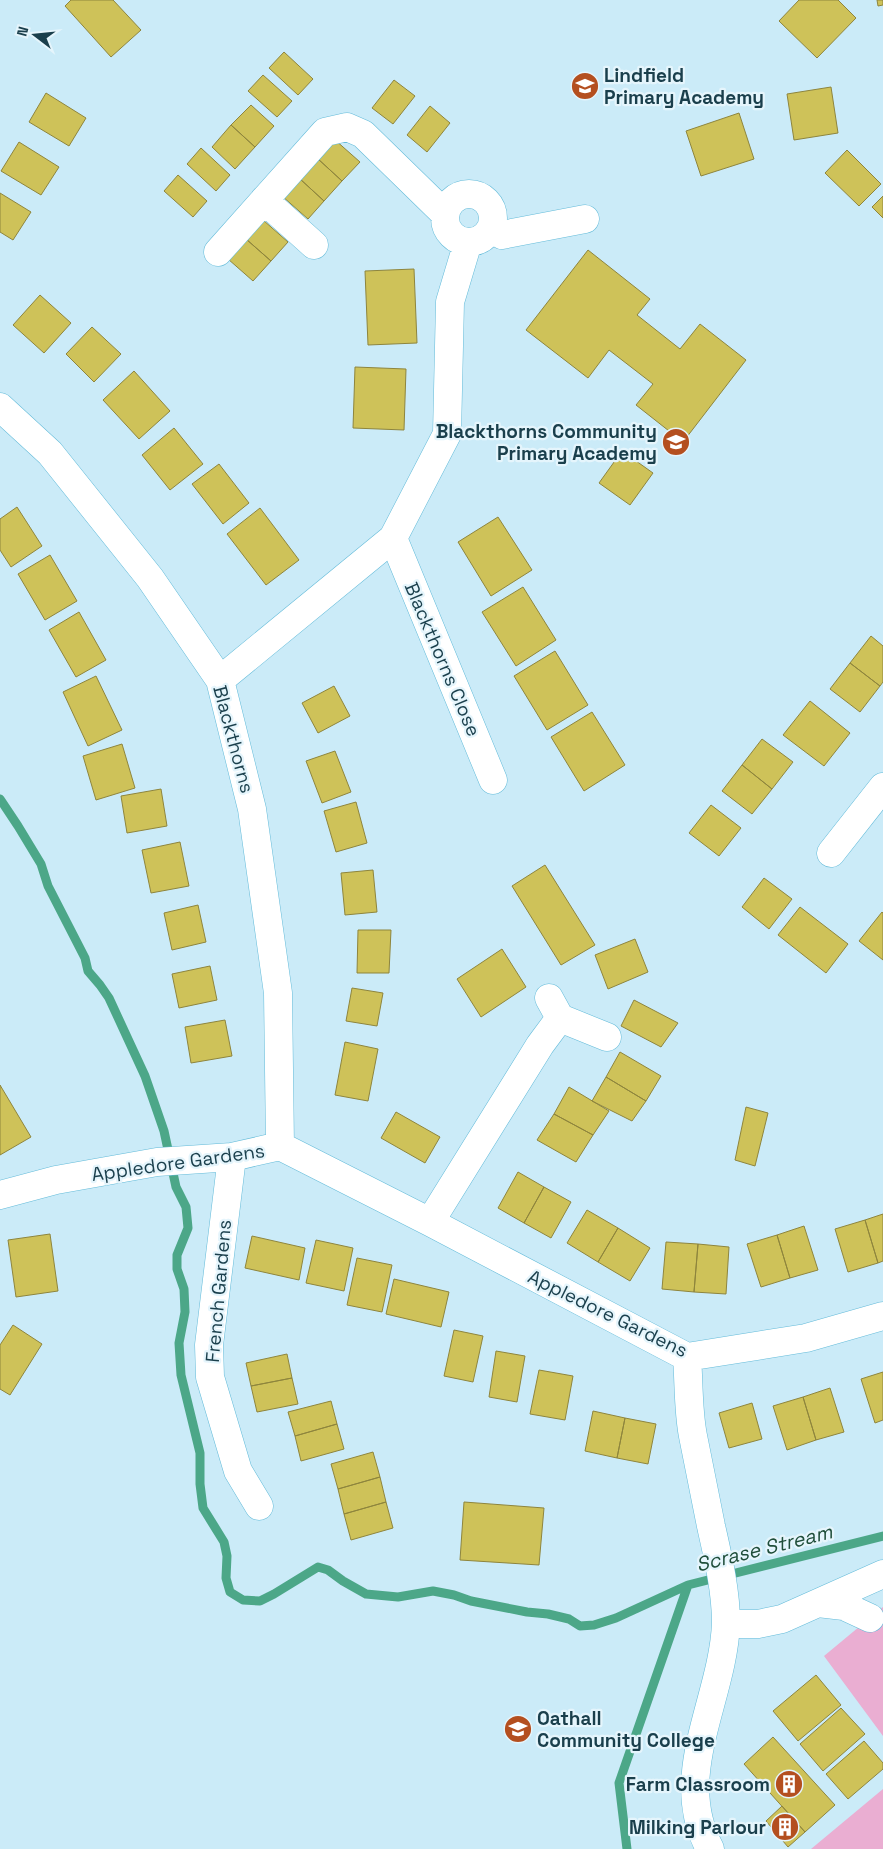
<svg xmlns="http://www.w3.org/2000/svg" width="883" height="1849" viewBox="0 0 883 1849" font-family="'Space Grotesk',sans-serif">
	<rect width="100%" height="100%" fill="#cbebf8"/>
	<!-- green -->
	<path fill="#eaaed2" d="M883 1607V1736L824 1656Z
		M883 1789V1849H811Z"/>
	<g fill="none" stroke-linecap="round" stroke-linejoin="round">
		<!-- stream -->
		<path stroke="#4ca788" stroke-width="9" d="M0 799 18 826 41 864 48 886 85 958 88 971 100 985 109 998 145 1076 164 1131 176 1187 186 1207 188 1228 177 1255V1269L184 1289 185 1312 179 1343 181 1375 200 1453V1484L203 1508 224 1542 227 1556 226 1578 230 1592 243 1600 260 1601 274 1594 318 1567 328 1570 343 1581 366 1594 398 1597 433 1591 454 1595 471 1601 527 1612 548 1614 569 1619 580 1626 594 1625 616 1618 688 1585
			M627 1849 619 1783 688 1585 883 1536"/>
	</g>
	<!-- building -->
	<path fill="#cec259" stroke="#8e853d" d="M71 0H113L141 30 111 57 65 6Z
		M799 0H838L856 18 817 58 779 21Z
		M877 0H883V5L878 6Z
		M284 52 313 79 298 95 269 68Z
		M263 75 292 101 277 117 248 91Z
		M394 80 415 96 393 124 372 108Z
		M831 87 838 133 794 140 787 94Z
		M46 93 86 118 69 146 29 122Z
		M251 105 274 126 255 147 231 125Z
		M430 106 450 123 427 152 407 135Z
		M739 113 754 159 701 176 686 131Z
		M231 125 255 147 235 169 212 147Z
		M334 139 360 162 342 181 317 158Z
		M19 142 59 167 41 195 1 171Z
		M201 148 230 175 216 191 187 164Z
		M847 150 881 184 859 206 825 173Z
		M317 158 342 181 324 201 299 178Z
		M178 175 207 201 193 217 164 191Z
		M299 178 324 201 308 219 282 196Z
		M0 193 31 212 13 240 0 232Z
		M883 196V218L872 207Z
		M263 220 288 242 271 261 246 239Z
		M246 239 271 261 253 281 228 259Z
		M588 250 650 299 637 315 680 349 700 324 746 360 683 442 636 405 653 384 609 350 588 378 526 330Z
		M414 269 417 343 368 345 365 271Z
		M40 295 71 323 44 353 13 325Z
		M92 327 121 354 94 382 66 354Z
		M355 367 406 369 404 430 353 428Z
		M134 371 170 411 139 439 103 400Z
		M174 428 203 464 170 490 142 455Z
		M622 451 653 473 630 505 599 483Z
		M219 464 249 503 223 524 192 484Z
		M17 507 42 546 11 567 0 550V519Z
		M260 508 299 560 266 585 227 534Z
		M498 517 532 570 491 596 458 542Z
		M50 555 77 601 45 620 18 574Z
		M523 587 556 640 516 666 482 612Z
		M79 612 106 660 76 677 49 630Z
		M871 636 883 646V682L880 686 850 663Z
		M555 651 588 705 547 730 514 676Z
		M850 663 880 686 860 712 830 689Z
		M96 676 122 730 88 746 63 692Z
		M334 686 350 716 318 733 302 703Z
		M810 701 850 733 824 766 783 735Z
		M592 712 625 765 584 791 551 737Z
		M762 739 793 762 772 789 742 765Z
		M122 744 135 788 96 800 83 756Z
		M335 751 351 792 322 803 306 761Z
		M742 765 772 789 752 814 722 791Z
		M161 789 167 826 127 833 121 796Z
		M356 802 367 843 336 852 324 811Z
		M711 805 741 828 719 856 689 833Z
		M180 842 189 886 151 893 142 850Z
		M545 865 595 945 561 965 512 886Z
		M373 870 377 912 345 915 341 873Z
		M764 878 792 899 769 929 742 907Z
		M198 905 206 942 172 950 164 913Z
		M800 907 848 944 826 973 778 935Z
		M882 912 883 913V960L859 941Z
		M358 930H391L389 973H357Z
		M635 939 648 972 608 989 595 955Z
		M502 949 526 987 481 1017 457 979Z
		M210 966 217 1000 179 1008 172 974Z
		M352 988 383 993 377 1026 346 1021Z
		M634 1000 678 1023 661 1047 621 1026Z
		M225 1020 232 1056 191 1063 185 1027Z
		M345 1042 378 1049 368 1101 335 1095Z
		M620 1052 661 1076 646 1101 606 1077Z
		M606 1077 646 1101 632 1121 592 1101Z
		M0 1085 31 1137 0 1155Z
		M569 1087 609 1111 593 1135 554 1114Z
		M746 1107 768 1113 755 1166 735 1160Z
		M396 1112 440 1137 425 1163 381 1138Z
		M554 1114 593 1135 576 1162 537 1140Z
		M518 1172 544 1187 524 1223 498 1208Z
		M544 1187 571 1202 551 1238 524 1223Z
		M587 1210 618 1228 598 1262 567 1243Z
		M883 1214V1261L878 1263 865 1220Z
		M865 1220 878 1263 848 1272 835 1229Z
		M804 1226 818 1270 790 1278 777 1235Z
		M618 1228 650 1248 630 1281 598 1262Z
		M50 1234 58 1291 16 1297 8 1240Z
		M777 1235 790 1278 761 1287 747 1244Z
		M252 1236 305 1248 299 1280 245 1268Z
		M316 1240 353 1248 344 1291 306 1283Z
		M666 1242 698 1244 694 1292 662 1289Z
		M698 1244 729 1247 726 1294 694 1292Z
		M357 1258 392 1265 382 1312 347 1305Z
		M394 1279 449 1292 441 1327 386 1314Z
		M13 1325 42 1344 10 1395 0 1389V1345Z
		M454 1330 483 1336 473 1382 444 1376Z
		M496 1351 525 1356 517 1402 489 1397Z
		M287 1354 292 1378 251 1386 246 1363Z
		M539 1370 573 1376 565 1420 530 1414Z
		M883 1372V1420L875 1423 861 1379Z
		M292 1378 298 1404 257 1412 251 1386Z
		M830 1388 844 1432 816 1440 803 1397Z
		M803 1397 816 1440 787 1450 773 1406Z
		M331 1401 337 1424 295 1436 288 1412Z
		M752 1403 762 1439 729 1448 719 1413Z
		M593 1411 625 1418 617 1458 585 1451Z
		M625 1418 656 1424 648 1464 617 1458Z
		M337 1424 344 1449 301 1461 295 1436Z
		M373 1452 380 1477 338 1489 331 1464Z
		M380 1477 386 1502 344 1514 338 1489Z
		M386 1502 393 1528 351 1540 344 1514Z
		M464 1502 544 1508 539 1565 460 1560Z
		M816 1675 841 1705 798 1741 773 1711Z
		M841 1708 865 1734 823 1771 800 1744Z
		M773 1737 835 1805 805 1832 744 1764Z
		M864 1741 883 1763V1769L848 1799 826 1774Z
		M782 1806 805 1832 788 1847 766 1821Z"/>
	<g fill="none" stroke-linecap="round" stroke-linejoin="round">
		<defs>
			<path id="minor" d="M445 218a24 24 0 1 1 48 0a24 24 0 1 1-48 0Z
				M264 200 314 245
				M492 225 502 235 585 219
				M218 252 325 132 347 127 363 134 445 214
				M0 407 50 453 150 578 220 680 252 809 278 993 280 1146
				M393 538 493 780
				M220 680 393 538 447 434 450 302 468 242
				M831 853 883 787
				M560 1018 607 1037
				M232 1157 209 1345 210 1377 238 1471 259 1506
				M0 1195 56 1180 157 1162 232 1157 280 1146 430 1222 687 1357 806 1338 883 1316
				M430 1222 540 1045 560 1018 549 998
				M687 1357C689 1383 688 1411 693 1436 699 1466 705 1496 711 1526 718 1557 726 1591 726 1623 723 1700 670 1775 710 1849
				M818 1603 844 1606 870 1618
				M726 1624H758L782 1619 883 1574"/>
		</defs>
		<!-- minor casing -->
		<use href="#minor" stroke="#63bbd9" stroke-width="29"/>
		<!-- minor -->
		<use href="#minor" stroke="#fff" stroke-width="28"/>
	</g>
	<!-- icons -->
	<defs>
		<symbol id="school-disc" viewBox="-11 -11 22 22"><circle r="9.5" fill="#b44f1f" stroke="#e5f5fc"/><path d="M0-5L7-2L0 1L-7-2ZM-4 1L0 2.5L4 1V4Q0 6-4 4Z" fill="#fff"/></symbol>
		<symbol id="building-disc" viewBox="-11 -11 22 22"><circle r="9.5" fill="#b44f1f" stroke="#e5f5fc"/><path d="M-4-6H4V6H1V3H-1V6H-4ZM-2.5-4.3h1.7v1.8h-1.7ZM.8-4.3h1.7v1.8H.8ZM-2.5-1h1.7V.8h-1.7ZM.8-1h1.7V.8H.8Z" fill="#fff"/></symbol>
	</defs>
	<g fill-rule="evenodd">
		<use href="#school-disc" x="569" y="70" width="32" height="32"/>
		<use href="#school-disc" x="660" y="426" width="32" height="32"/>
		<use href="#school-disc" x="502" y="1713" width="32" height="32"/>
		<use href="#building-disc" x="773" y="1768" width="32" height="32"/>
		<use href="#building-disc" x="769" y="1811" width="32" height="32"/>
	</g>
	<g text-anchor="middle" stroke-width="4.5" stroke-linejoin="round" paint-order="stroke">
		<!-- poi labels -->
		<g font-size="19" font-weight="bold" fill="#1a3f4c" stroke="#e5f5fc" text-anchor="end">
			<text x="604" y="82" text-anchor="start">Lindfield<tspan x="604" dy="22">Primary Academy</tspan></text>
			<text x="657" y="438">Blackthorns Community<tspan x="657" dy="22">Primary Academy</tspan></text>
			<text x="537" y="1725" text-anchor="start">Oathall<tspan x="537" dy="22">Community College</tspan></text>
			<text x="770" y="1791">Farm Classroom</text>
			<text x="766" y="1834">Milking Parlour</text>
		</g>
		<!-- street labels -->
		<g font-size="19" fill="#1a3f4c" stroke="#e5f5fc">
			<text transform="translate(443 659) rotate(67)" y="7">Blackthorns Close</text>
			<text transform="translate(234 739) rotate(75)" y="7">Blackthorns</text>
			<text transform="translate(178 1162) rotate(-8)" y="7">Appledore Gardens</text>
			<text transform="translate(218 1291) rotate(-85)" y="7">French Gardens</text>
			<text transform="translate(608 1313) rotate(26)" y="7">Appledore Gardens</text>
		</g>
		<!-- water labels -->
		<g font-size="20" font-style="italic" fill="#1e4d39" stroke="#e5f5fc">
			<text transform="translate(764 1548) rotate(-14)" y="7">Scrase Stream</text>
		</g>
	</g>
	<!-- north arrow -->
	<g transform="translate(35 35) rotate(286)" stroke="#e5f5fc" stroke-width="4" paint-order="stroke">
	<path d="M0-4L9 19L0 12L-9 19Z" fill="#1a3f4c"/>
	<text y="-8" font-size="14" font-weight="bold" text-anchor="middle" fill="#1a3f4c">N</text>
	</g>
</svg>
